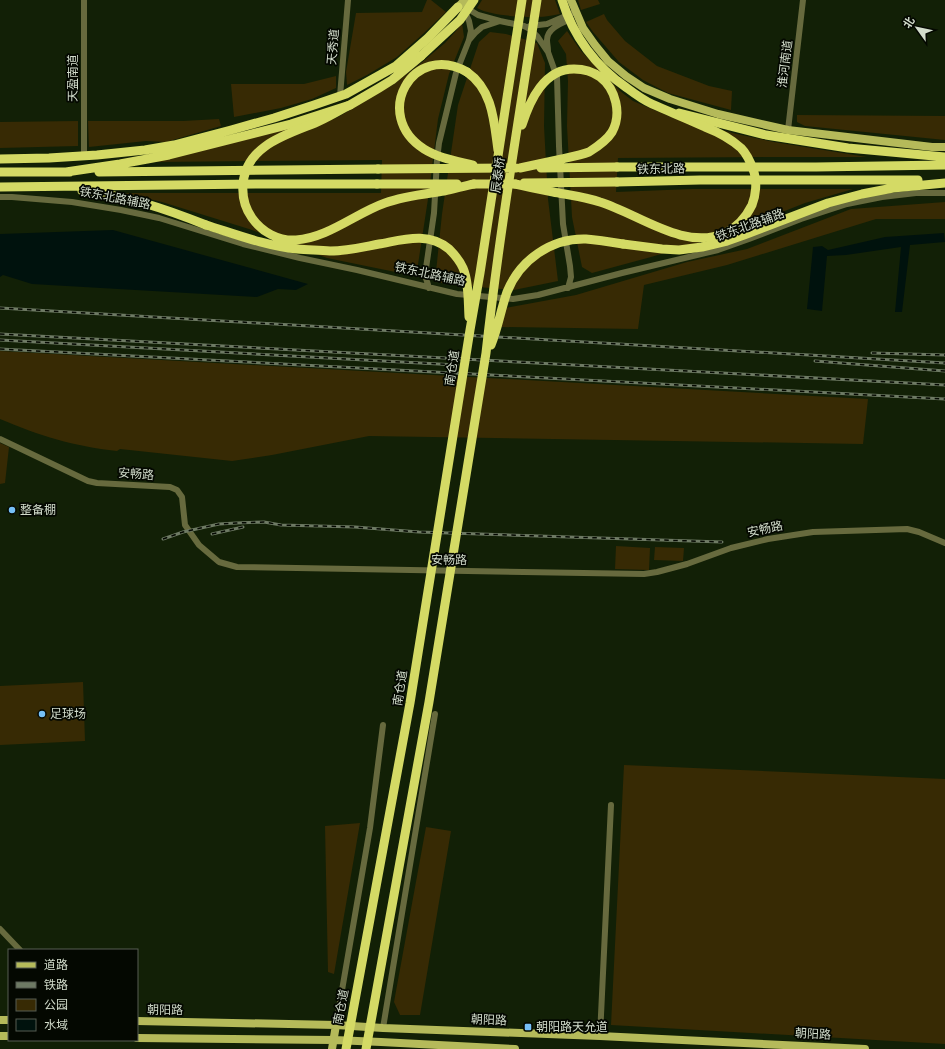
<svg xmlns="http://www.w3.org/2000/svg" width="945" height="1049" viewBox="0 0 945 1049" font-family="Literata,'Noto Sans SC',serif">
	<rect width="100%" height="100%" fill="#122006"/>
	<!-- green -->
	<path fill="#372a04" d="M427 0H431L446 12 424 33 397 57 367 75 347 85 346 72 356 13 422 12Z
		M482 0H555L560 14C553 15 545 17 538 17 522 17 491 16 477 8Z
		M578 0H598L600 4 581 10Z
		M604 14 607 20 625 41 657 66 709 86 732 91 731 110 668 93 643 80 619 62 593 32 586 22Z
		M462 23 464 37 449 74 438 119 428 199 417 271 410 275 327 258 249 229 162 202 124 193H381L382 160 154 162 278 130 319 125 338 117 394 84 421 63 445 43 456 31Z
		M567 31 581 51 620 91 633 101 671 117 737 134 774 142 867 157H769L618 158 616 192 692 189H853L805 203 749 225 731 233 651 257 592 273 582 267 572 217 567 126 568 81 566 54 558 41Z
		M490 32 506 34 537 43 545 63 544 126 548 199 558 281 514 290 455 285 441 283 436 272 442 214 458 105 479 42Z
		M336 76V88L312 99 281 108 234 117 231 84H304Z
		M797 115 945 116V140L805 126 797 122Z
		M219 119 221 126 166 142 146 141 89 147 88 121H183Z
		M78 121V146L0 148V122Z
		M945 202V219H876L727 265 644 285 638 329 501 327 505 308 576 295 687 262 747 249 851 209Z
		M0 351 868 399 863 444 369 436 272 455 232 461 120 449 117 451C73 446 40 436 0 419Z
		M0 443 9 447 5 483 0 484Z
		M616 546 650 548 649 570 615 569Z
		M655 547 684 548 683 561 654 560Z
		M83 682 85 741 0 745V686Z
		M624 765 945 779V1044L611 1025Z
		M360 823 334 974 328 972 325 826Z
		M426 827 451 831 420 1015H400L394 1002Z"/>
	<!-- water -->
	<path fill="#00120d" d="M113 230 308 284 296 290 278 289 257 297 32 284 3 275 0 277V234Z
		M944 233 945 242 910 245 902 312H895L901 247 846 255 827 256 822 311 807 309 813 247 822 246 828 250 885 237Z"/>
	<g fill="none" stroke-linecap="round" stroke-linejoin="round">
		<!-- minor -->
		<path stroke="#676a3e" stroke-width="6" d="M465 7 478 15 500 21
			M530 26 547 24 575 12
			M469 40 475 33 482 27 500 21 524 26 530 29 537 36 548 52 557 77 559 146 563 224 570 266 571 277 568 288
			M548 51C548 47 547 44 547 40 547 28 562 23 571 19
			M340 96 348 0
			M788 130 803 0
			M84 156V0
			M0 197H12L72 202 121 210 159 218 243 244 300 258 357 270 457 294 513 299 538 295 622 273 718 250 749 239 801 219 847 204 882 197 916 193H945
			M429 288 425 275 434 213 437 160 439 143 456 73 469 40 471 31 469 21 466 14 463 11
			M0 439 88 481 97 483 170 487 177 490 182 497 185 525 199 545 219 562 237 567 644 574 657 572 687 564 731 548 768 539 813 532 907 529 919 532 945 543
			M0 929 20 950
			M336 1025 370 828 383 725
			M383 1028 435 714
			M600 1036 611 805"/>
		<!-- major -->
		<path stroke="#b5ba5a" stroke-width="8" d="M571 0 583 28 595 45 608 61 626 76 644 88 670 99 718 114 788 130 932 147H945
			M458 7 465 0
			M0 1020H9
			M137 1021 336 1025 383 1028 600 1036 865 1049
			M0 1036H9
			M137 1038 334 1040 381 1042 515 1049
			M332 1049 336 1025"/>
		<!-- highway -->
		<path stroke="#d4da65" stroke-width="9" d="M467 72C493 90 494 122 498 150
			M679 113 766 135 848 148 945 157
			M0 159 49 158 97 155 145 150 174 145 231 130 274 118 314 105 346 94 396 66 428 38 458 7
			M617 167H816L945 165
			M0 172H70
			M66 172 120 164 169 155 291 124 350 105 379 88 392 80 421 56
			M99 172 378 169
			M617 182 700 180H918
			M474 184H515
			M0 187 265 184H377
			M82 191C125 195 166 209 206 225
			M623 244 662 249 679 250 702 247 727 241 744 235 828 203 862 194 893 188 945 183"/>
		<defs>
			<path id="rail" d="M0 308 945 363
				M0 334 945 385
				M0 340 457 365
				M0 349 945 399
				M872 353 945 355
				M815 361 945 371
				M212 534 243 527
				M163 539 183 532 219 524 236 523 264 522 281 525 355 527 419 532 722 542"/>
		</defs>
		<!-- rail casing -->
		<use href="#rail" stroke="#6e7a64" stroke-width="3"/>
		<!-- rail -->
		<use href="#rail" stroke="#040801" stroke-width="1.5" stroke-dasharray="4.5" stroke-linecap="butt"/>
		<!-- highway-bridge -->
		<path stroke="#d4da65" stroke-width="9" d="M421 56 448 31 460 20 474 0
			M467 72C413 41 371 115 424 149 438 158 457 161 473 165
			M350 105C338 111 327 118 315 123 285 135 246 146 243 184 242 196 245 208 252 218 262 232 278 241 296 240 328 238 356 213 385 203 404 196 425 194 444 191 454 189 464 186 474 184
			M520 168C534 165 548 162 562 159 571 157 581 155 589 152 597 147 607 140 612 132 622 114 616 89 600 77 592 71 583 69 574 69 544 69 530 100 522 125
			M541 168 617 167
			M378 169 516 168
			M524 183 617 182
			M377 184H457
			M515 184C528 187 540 190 553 192 569 195 585 197 600 202 639 214 684 251 725 233 738 227 746 217 752 205 756 195 757 182 754 172 751 163 748 155 741 148 731 139 718 132 705 127 688 119 670 112 652 104 643 100 635 94 627 88 596 67 573 36 562 0
			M206 225C235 234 266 246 297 249 308 250 319 250 330 251 347 251 363 247 379 244 402 240 428 231 449 249 454 254 460 261 463 268 469 282 468 302 469 317
			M491 345C498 328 501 309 507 292 520 260 551 238 586 239 599 240 611 242 623 244
			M346 1049 410 703 470 330 480 273 522 0
			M366 1049 429 702 486 353C499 235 519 118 537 0"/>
	</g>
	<!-- markers -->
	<g fill="#76c0f7" stroke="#040801" stroke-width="1.5">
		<circle cx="12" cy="510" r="4"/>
		<circle cx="42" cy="714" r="4"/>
		<rect x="524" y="1023" width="8" height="8" rx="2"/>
	</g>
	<g text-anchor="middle" stroke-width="3.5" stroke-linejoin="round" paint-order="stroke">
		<!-- street labels -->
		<g font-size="12" fill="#d2dccb" stroke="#040801">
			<text transform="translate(333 47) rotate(-85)" y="4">天秀道</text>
			<text transform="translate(785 64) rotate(-83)" y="4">淮河南道</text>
			<text transform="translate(73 78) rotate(-90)" y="4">天盈南道</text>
			<text transform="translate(661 169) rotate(-1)" y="4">铁东北路</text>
			<text transform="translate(498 175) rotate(-82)" y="4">辰泰桥</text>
			<text transform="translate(115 198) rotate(11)" y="4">铁东北路辅路</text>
			<text transform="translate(750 225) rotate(-20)" y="4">铁东北路辅路</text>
			<text transform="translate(430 274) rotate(12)" y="4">铁东北路辅路</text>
			<text transform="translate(452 368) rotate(-81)" y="4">南仓道</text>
			<text transform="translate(136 474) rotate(4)" y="4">安畅路</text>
			<text transform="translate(765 529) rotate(-12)" y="4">安畅路</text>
			<text transform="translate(449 560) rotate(1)" y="4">安畅路</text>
			<text transform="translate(400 688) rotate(-81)" y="4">南仓道</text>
			<text transform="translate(341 1007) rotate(-79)" y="4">南仓道</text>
			<text transform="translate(165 1010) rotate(1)" y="4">朝阳路</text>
			<text transform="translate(489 1020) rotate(2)" y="4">朝阳路</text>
			<text transform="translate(813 1034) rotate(3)" y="4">朝阳路</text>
		</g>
		<!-- poi labels -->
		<g font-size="12" fill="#d2dccb" stroke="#040801" text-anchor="start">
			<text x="20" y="514">整备棚</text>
			<text x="50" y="718">足球场</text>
			<text x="536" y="1031">朝阳路天允道</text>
		</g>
	</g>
	<!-- legend -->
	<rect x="8" y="949" width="130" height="92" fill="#040801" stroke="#565d52"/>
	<rect x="16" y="962" width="20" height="6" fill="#b5ba5a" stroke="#565d52"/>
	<text x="44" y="969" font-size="12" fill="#d2dccb">道路</text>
	<rect x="16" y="982" width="20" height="6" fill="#6e7a64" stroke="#565d52"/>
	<text x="44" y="989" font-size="12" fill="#d2dccb">铁路</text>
	<rect x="16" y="999" width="20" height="12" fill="#372a04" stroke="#565d52"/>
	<text x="44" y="1009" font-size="12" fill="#d2dccb">公园</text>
	<rect x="16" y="1019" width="20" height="12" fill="#00120d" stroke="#565d52"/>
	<text x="44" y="1029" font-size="12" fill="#d2dccb">水域</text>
	<!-- north arrow -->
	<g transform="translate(917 28) rotate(303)" stroke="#040801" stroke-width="3" paint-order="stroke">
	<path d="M0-3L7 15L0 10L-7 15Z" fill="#d2dccb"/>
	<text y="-6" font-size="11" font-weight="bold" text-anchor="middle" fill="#d2dccb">北</text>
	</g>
</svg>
